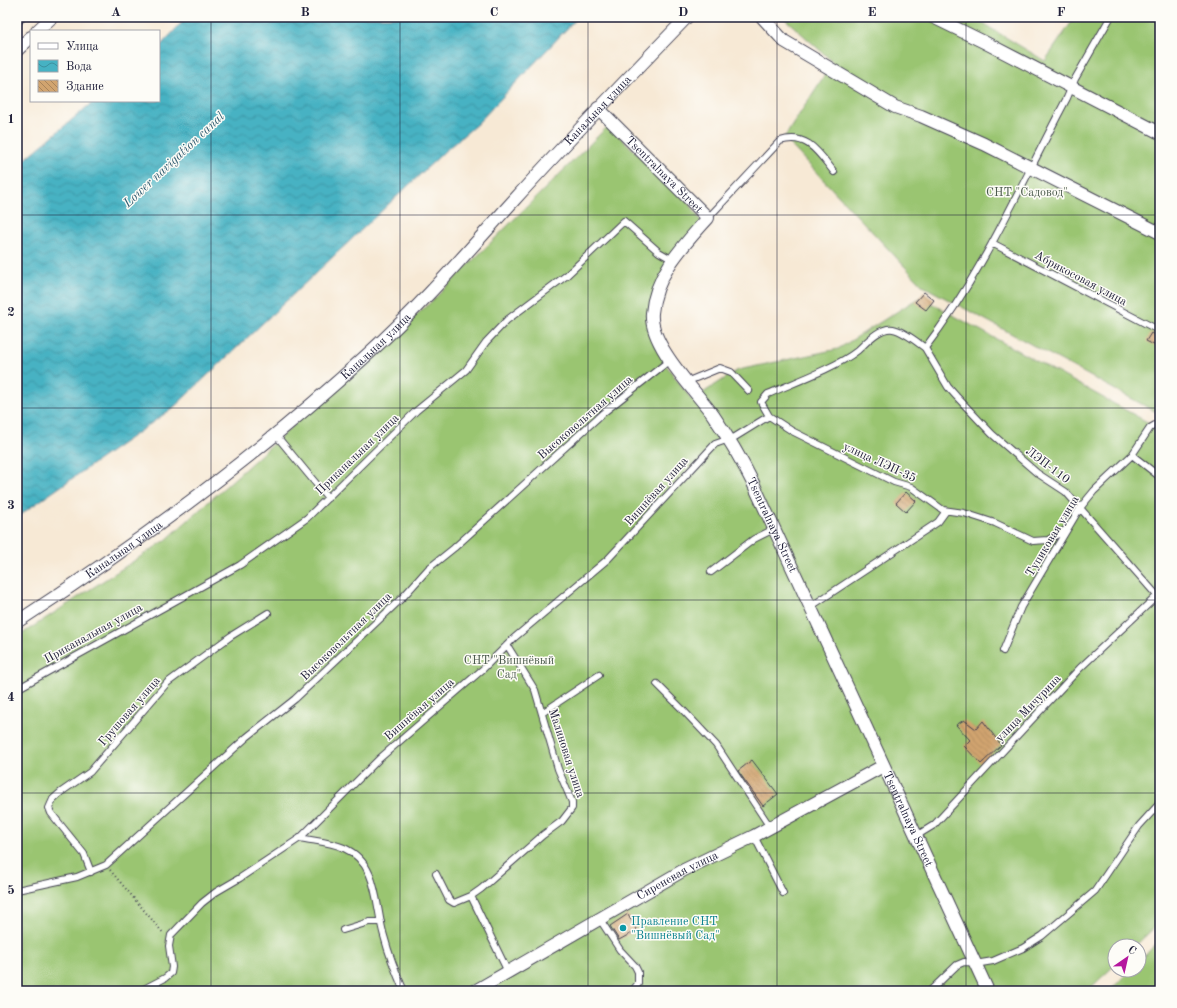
<svg xmlns="http://www.w3.org/2000/svg" width="1177" height="1008" viewBox="0 0 1177 1008" font-family="'Old Standard TT',serif">
	<defs>
		<pattern id="water-waves" width="16" height="10" patternUnits="userSpaceOnUse"><rect width="16" height="10" fill="#46b2c3"/><path d="M0 5q4-4 8 0t8 0" fill="none" stroke="#3a90a0"/></pattern>
		<pattern id="building-back-hatch" width="6" height="6" patternUnits="userSpaceOnUse"><rect width="6" height="6" fill="#d1a46f"/><path d="M-1 5l2 2M0 0l6 6M5-1l2 2" fill="none" stroke="#a9855c"/></pattern>
	</defs>
	<rect width="100%" height="100%" fill="#fdfcf7"/>
	<filter id="ink" filterUnits="userSpaceOnUse"><feTurbulence type="fractalNoise" baseFrequency=".025" numOctaves="2"/><feDisplacementMap in="SourceGraphic" scale="8" xChannelSelector="R" yChannelSelector="G"/><feConvolveMatrix kernelMatrix="1 2 1 2 8 2 1 2 1" color-interpolation-filters="sRGB"/></filter>
	<filter id="wash" filterUnits="userSpaceOnUse"><feTurbulence type="fractalNoise" baseFrequency=".012" numOctaves="4" result="noise"/><feDisplacementMap in="SourceGraphic" scale="16" xChannelSelector="R" yChannelSelector="G"/><feGaussianBlur stdDeviation="0.9" result="paint"/><feColorMatrix in="noise" values="0 0 0 0 0 0 0 0 0 0 0 0 0 0 0 0 0 1.4 0 .05"/><feComposite in="paint" operator="in"/></filter>
	<g filter="url(#wash)">
		<rect width="100%" height="100%" fill="#f7e9d5"/>
		<!-- garden -->
		<path fill="#9ac571" stroke="#5e7456" d="M783 17H972L1045 61 1075 17H1160V414L923 286 784 138 833 62Z
			M608 126 688 201 704 226 663 278 649 317 666 365 692 400 738 370 838 349 920 297 1160 429V922L1135 946H1115V965L1087 991H17V637L166 540 432 301Z
			M1160 940V991H1110L1130 970H1139V961Z"/>
		<!-- water -->
		<path fill="url(#water-waves)" stroke="#346a7f" d="M187 17H578L477 124 445 151 173 408 17 517V166L94 101H159V47Z"/>
		<g id="blocks">
			<!-- building -->
			<path fill="url(#building-back-hatch)" d="M924 292 934 300 926 310 915 302Z
				M1151 333 1160 338V348L1146 341Z
				M906 492 916 501 906 512 896 503Z
				M964 720 976 729 983 721 1001 745 981 764 964 746 970 740 956 725Z
				M752 760 778 794 763 806 738 771Z
				M628 914 637 930 619 940 610 926Z"/>
		</g>
	</g>
	<g filter="url(#ink)">
		<use href="#blocks" fill-opacity="0" stroke="#424052" stroke-width="1"/>
		<g fill="none" stroke-linecap="round" stroke-linejoin="round">
			<defs>
				<path id="lane" d="M17 23 23 17
					M708 218 780 141C807 132 819 153 834 172
					M992 243 1160 331
					M925 348 948 387 956 396 992 434 1037 473 1066 492 1160 599
					M686 382 720 368 731 372 749 391
					M275 434 328 498
					M1132 455 1150 428 1155 425 1160 426
					M1067 529 1048 540 1033 541 995 523 964 513 943 510 911 487 894 482 792 431 769 416 761 402 768 394C793 383 837 367 857 351 866 343 879 327 893 329 904 331 917 342 925 348 984 272 1022 182 1067 98L1075 79 1110 18
					M711 572 754 539 774 529
					M810 607 938 522 946 511
					M1003 651 1021 607 1080 508 1094 491 1132 455 1160 477
					M657 684 682 709 716 745 770 827
					M17 689 240 565 307 518 416 411 466 370 486 342 507 320 567 275 624 221 659 252 673 260
					M542 713 599 675
					M754 836 783 893
					M916 836 934 825 1080 668 1157 596
					M300 838C314 841 331 842 344 848 379 863 375 906 384 936 389 955 396 973 404 991
					M91 872 84 854 51 813 49 808 53 799 61 792 90 772 167 683 231 636 268 613
					M436 874 449 900 454 903 471 896 481 889 543 835 562 821 572 808V802L558 769 535 690 507 645
					M17 890 77 877 106 865 247 737 295 699 403 597 429 568 454 548 603 413 670 360
					M471 896 508 972
					M599 918 620 950 635 966 638 972V984L632 991
					M343 930 369 922H381
					M140 991 165 978 171 973 172 967 169 946 171 935 202 903 216 892 240 878 300 838 379 759 483 669 514 638 608 559 715 444 735 437 769 416
					M930 991 957 965 964 962 981 963 993 961 1023 948 1042 936 1095 891 1139 826 1160 803"/>
				<g id="street">
					<path d="M762 17 784 41 895 107 921 116 984 144 1160 233"/>
					<path d="M933 17 984 42 1160 133"/>
					<path d="M37 31 52 17"/>
					<path d="M17 50 31 37"/>
					<path id="s1" d="M598 108 708 218C684 245 655 274 652 313 649 345 695 390 713 415 728 437 741 459 753 483L988 991"/>
					<path id="s2" d="M17 622C140 542 260 454 368 354 421 306 467 252 515 199 571 137 629 77 687 17"/>
					<path id="s3" d="M475 991 684 870 754 836 883 766"/>
				</g>
			</defs>
			<!-- lane casing -->
			<use href="#lane" stroke="#424052" stroke-width="8"/>
			<!-- street casing -->
			<use href="#street" stroke="#424052" stroke-width="14"/>
			<!-- path -->
			<path stroke="#424052" stroke-width="2" stroke-dasharray="1 3" stroke-linecap="butt" d="M110 870 164 934"/>
			<!-- lane -->
			<use href="#lane" stroke="#fff" stroke-width="6"/>
			<!-- street -->
			<use href="#street" stroke="#fff" stroke-width="12"/>
		</g>
	</g>
	<!-- grid -->
	<path fill="none" stroke="#22223b" stroke-width="1" stroke-opacity="0.55" d="M211 17V991M400 17V991M588 17V991M777 17V991M966 17V991M17 215H1160M17 408H1160M17 600H1160M17 793H1160"/>
	<!-- markers -->
	<circle fill="#0f9aa8" stroke="#fdfcf7" stroke-width="1.5" cx="623" cy="928" r="4"/>
	<g text-anchor="middle" stroke-width="3" stroke-linejoin="round" paint-order="stroke">
		<!-- street labels -->
		<g font-size="12" fill="#22223b" stroke="#fdfcf7">
			<text dy="4" stroke="none"><textPath href="#s2" startOffset="777">Канальная улица</textPath></text>
			<text dy="4" stroke="none"><textPath href="#s1" startOffset="94">Tsentralnaya Street</textPath></text>
			<text transform="translate(1081 278) rotate(28)" y="4">Абрикосовая улица</text>
			<text dy="4" stroke="none"><textPath href="#s2" startOffset="453">Канальная улица</textPath></text>
			<text transform="translate(585 417) rotate(-41)" y="4">Высоковольтная улица</text>
			<text transform="translate(357 454) rotate(-44)" y="4">Приканальная улица</text>
			<text transform="translate(880 462) rotate(25)" y="4">улица ЛЭП-35</text>
			<text transform="translate(1048 465) rotate(37)" y="4">ЛЭП-110</text>
			<text transform="translate(656 491) rotate(-48)" y="4">Вишнёвая улица</text>
			<text dy="4" stroke="none"><textPath href="#s1" startOffset="514">Tsentralnaya Street</textPath></text>
			<text transform="translate(1052 536) rotate(-59)" y="4">Тупиковая улица</text>
			<text dy="4" stroke="none"><textPath href="#s2" startOffset="129">Канальная улица</textPath></text>
			<text transform="translate(93 633) rotate(-29)" y="4">Приканальная улица</text>
			<text transform="translate(346 636) rotate(-44)" y="4">Высоковольтная улица</text>
			<text transform="translate(1028 708) rotate(-46)" y="4">улица Мичурина</text>
			<text transform="translate(419 709) rotate(-41)" y="4">Вишнёвая улица</text>
			<text transform="translate(129 711) rotate(-49)" y="4">Грушовая улица</text>
			<text transform="translate(567 753) rotate(72)" y="4">Малиновая улица</text>
			<text dy="4" stroke="none"><textPath href="#s1" startOffset="838">Tsentralnaya Street</textPath></text>
			<text dy="4" stroke="none"><textPath href="#s3" startOffset="233">Сиреневая улица</textPath></text>
		</g>
		<!-- park labels -->
		<g font-size="12" fill="#4c5b4e" stroke="#fdfcf7">
			<text x="1027" y="196">СНТ "Садовод"</text>
			<text x="509" y="664">СНТ "Вишнёвый<tspan x="509" dy="14">Сад"</tspan></text>
		</g>
		<!-- culture labels -->
		<g font-size="12" fill="#0d838f" stroke="#fdfcf7" text-anchor="start">
			<text x="631" y="925">Правление СНТ<tspan x="631" dy="14">"Вишнёвый Сад"</tspan></text>
		</g>
		<!-- water labels -->
		<g font-size="13" font-style="italic" fill="#305c71" stroke="#fdfcf7">
			<text transform="translate(173 159) rotate(-43)" y="5">Lower navigation canal</text>
		</g>
	</g>
	<!-- margin -->
	<rect width="1177" height="1008" fill="none" stroke="#fdfcf7" stroke-width="44"/>
	<!-- legend -->
	<rect x="30" y="30" width="130" height="72" fill="#fdfcf7" stroke="#a5a5ac"/>
	<rect x="38" y="43" width="20" height="6" fill="#ffffff" stroke="#a5a5ac"/>
	<text x="66" y="50" font-size="12" fill="#22223b">Улица</text>
	<rect x="38" y="60" width="20" height="12" fill="url(#water-waves)" stroke="#a5a5ac"/>
	<text x="66" y="70" font-size="12" fill="#22223b">Вода</text>
	<rect x="38" y="80" width="20" height="12" fill="url(#building-back-hatch)" stroke="#a5a5ac"/>
	<text x="66" y="90" font-size="12" fill="#22223b">Здание</text>
	<!-- north arrow -->
	<g transform="translate(1127 958) rotate(34)"><circle r="19" fill="#fdfcf7" stroke="#a5a5ac"/>
	<path d="M0-3L7 15L0 10L-7 15Z" fill="#b5179e"/>
	<text y="-6" font-size="11" font-weight="bold" text-anchor="middle" fill="#22223b">С</text>
	</g>
	<rect x="22" y="22" width="1133" height="964" fill="none" stroke="#22223b" stroke-width="1.5"/>
	<g font-size="13" text-anchor="middle" font-weight="bold" fill="#22223b">
		<text x="116" y="16">A</text>
		<text x="305" y="16">B</text>
		<text x="494" y="16">C</text>
		<text x="683" y="16">D</text>
		<text x="872" y="16">E</text>
		<text x="1061" y="16">F</text>
		<text x="11" y="123">1</text>
		<text x="11" y="316">2</text>
		<text x="11" y="509">3</text>
		<text x="11" y="701">4</text>
		<text x="11" y="894">5</text>
	</g>
</svg>
